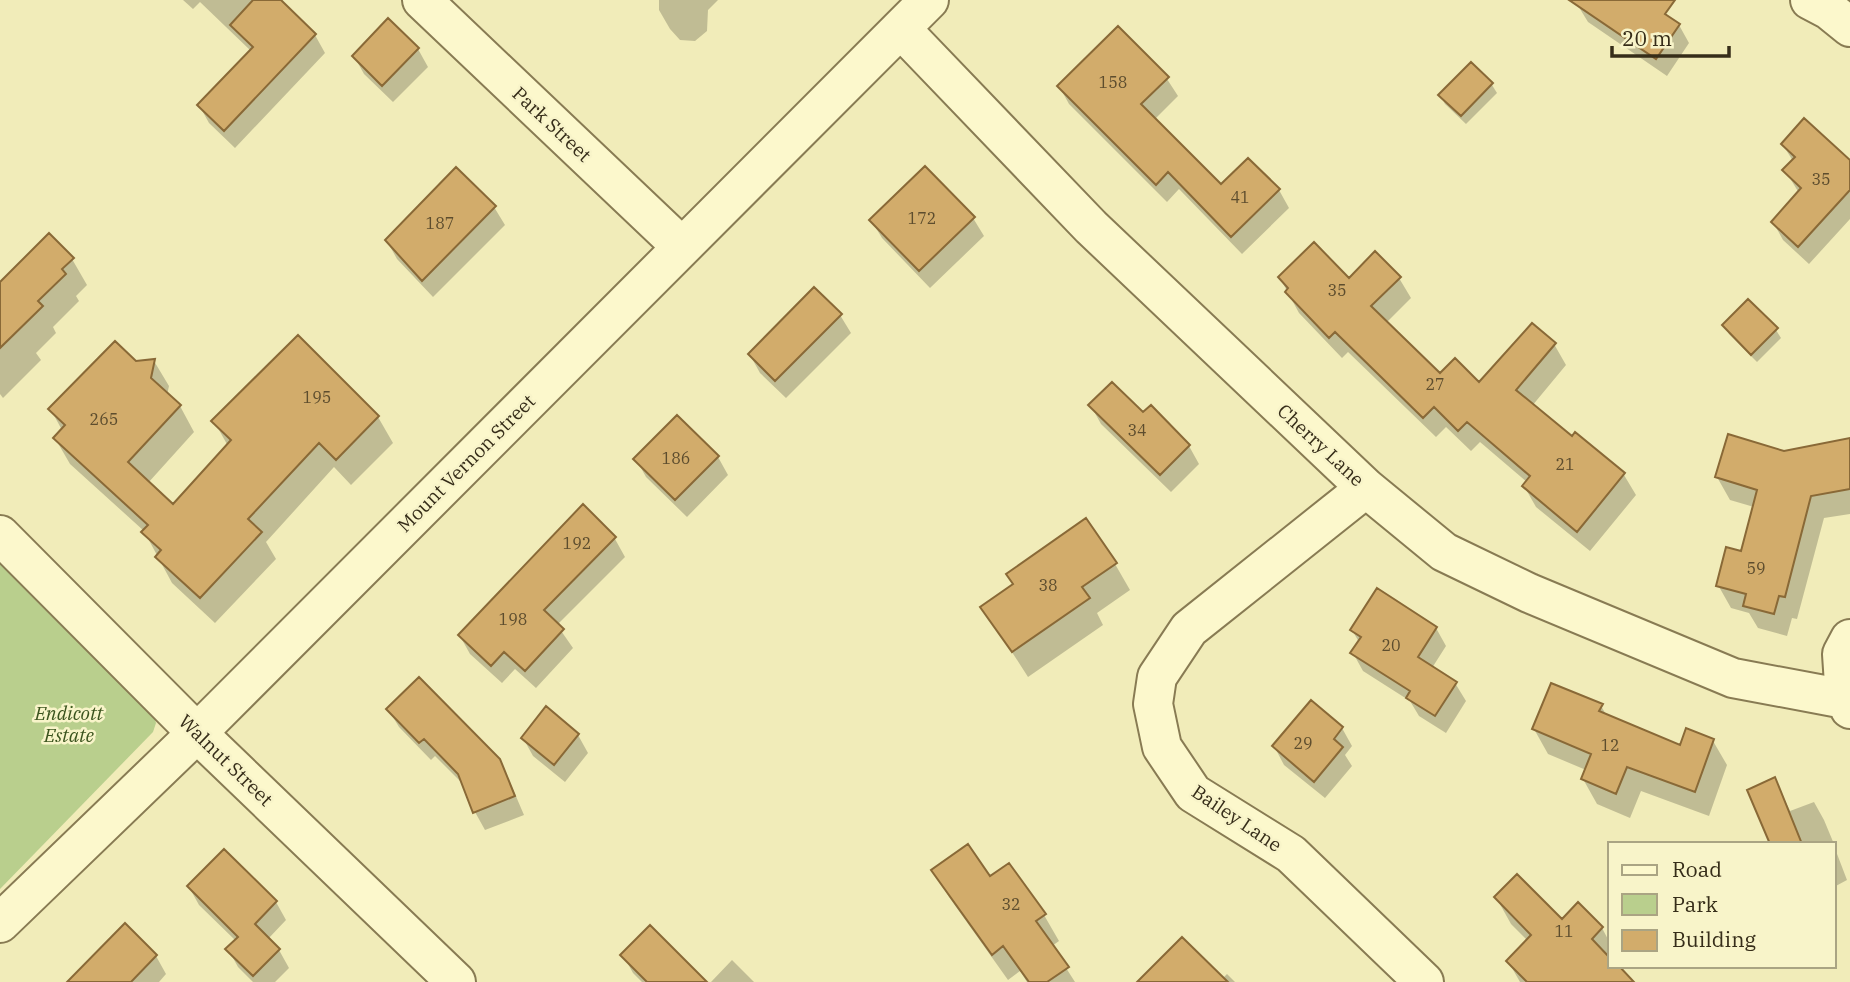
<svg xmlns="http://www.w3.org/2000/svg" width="1850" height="982" viewBox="0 0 1850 982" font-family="'IBM Plex Serif',serif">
	<rect width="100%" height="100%" fill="#f1ecb9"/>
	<!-- green -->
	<path fill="#b9cf8d" d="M0 560 153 713 156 723 153 732 0 889Z"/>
	<!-- shadow -->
	<path fill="#0003" d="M183 0H278L315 35 325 53 235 148 209 123 199 105 251 51 200 2 193 9Z
		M659 0H718L708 10 707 31 695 41 680 40 670 29 659 10Z
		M1580 0H1639L1679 25 1689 43 1667 76 1588 22 1577 4Z
		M418 49 428 67 393 102 364 74 354 56Z
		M1471 64 1492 85 1497 93 1466 124 1445 104 1440 95Z
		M1167 79 1178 96 1154 120 1221 187 1248 160 1279 190 1289 208 1242 254 1179 189 1167 202 1069 104 1059 86Z
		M1783 145 1850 163V219L1809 264 1783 240 1773 222 1799 193 1785 170 1793 161Z
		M494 207 505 225 433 297 397 259 387 241Z
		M973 218 984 236 930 288 882 238 871 220Z
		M72 259 87 285 76 296 79 301 53 327 56 333 36 353 41 360 3 398 0 394V285Z
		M1280 278 1349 280 1399 278 1411 298 1386 323 1440 375 1479 384 1554 344 1566 365 1532 406 1572 439 1576 434 1624 475 1636 495 1590 551 1536 507 1524 486 1527 482 1480 442 1471 451 1446 427 1436 437 1348 352 1342 358 1299 313Z
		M840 315 851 333 786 398 760 373 750 355Z
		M1724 325 1776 330 1781 338 1757 362 1729 334Z
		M298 337 378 417 393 443 351 485 334 467 266 542 276 559 215 623 172 583 144 531 70 464 55 438 62 430 51 410 135 362 154 361 169 386 167 395 180 406 194 432 148 483 173 506 228 446 214 421Z
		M1091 406 1143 415 1151 407 1189 446 1199 464 1171 492 1101 424Z
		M1850 440V514L1824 518 1797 619 1792 618 1787 636 1758 628 1749 613 1731 608 1718 585 1742 553 1754 507 1730 500 1717 477 1784 452Z
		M718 457 728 475 687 517 646 477 636 459Z
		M583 506 615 539 625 557 557 625 573 648 536 688 515 669 502 683 470 654 460 636Z
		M1115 564 1130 590 1097 613 1103 625 1028 677 983 607Z
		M1436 628 1446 646 1432 668 1455 683 1466 701 1446 733 1419 716 1410 701 1363 671 1353 653 1359 642 1352 630Z
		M1601 706 1607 716 1681 747 1713 741 1727 765 1709 816 1641 791 1630 818 1597 804 1583 779 1586 770 1548 754 1534 729Z
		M388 709 498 760 509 780 524 815 485 830 475 812 465 786 435 756 431 760 399 727Z
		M1342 728 1352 746 1345 755 1352 766 1325 798 1284 765 1274 746Z
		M578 735 588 753 565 782 533 756 523 738Z
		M1775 779 1790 811 1814 802 1824 820 1834 844H1772Z
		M1834 846 1847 880 1834 887Z
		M224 851 276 902 286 920 268 939 279 950 289 968 275 982H253L238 967 228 949 236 941 199 905 189 887Z
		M934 871 990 878 1044 915 1059 941 1052 946 1075 982H1027L1020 971 1008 980 949 897Z
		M1496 897 1562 921 1578 905 1602 928 1610 943V966L1632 982H1520L1508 961 1528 941 1511 924Z
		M125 926 156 956 166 974 159 982H78Z
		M623 955 703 982H642L633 973Z
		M732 960 754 982H711Z
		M1227 974 1235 982H1152L1222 979Z"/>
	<!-- building -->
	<path fill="#d2ac6b" stroke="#896937" stroke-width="2" d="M253 0H281L316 34 224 131 197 105 253 47 230 25Z
		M1569 0H1675L1665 14 1680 24 1656 59Z
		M388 18 419 48 382 86 352 56Z
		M1118 26 1169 77 1141 104 1221 184 1248 158 1280 189 1231 237 1168 172 1156 185 1057 86Z
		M1471 62 1493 83 1461 116 1438 95Z
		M1804 118 1850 160V190L1798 247 1771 222 1801 188 1782 170 1795 157 1781 144Z
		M925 166 975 217 919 271 869 220Z
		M456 167 496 206 422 281 385 240Z
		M49 233 74 258 62 269 66 274 38 301 43 306 0 348V282Z
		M1314 242 1349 278 1375 251 1401 277 1371 306 1440 373 1455 358 1479 382 1532 323 1556 343 1516 390 1572 436 1575 432 1625 473 1577 532 1522 486 1530 476 1467 422 1458 431 1434 407 1423 418 1335 332 1329 338 1285 292 1288 288 1278 277Z
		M814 287 842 314 775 381 748 354Z
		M1748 299 1778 328 1751 355 1722 325Z
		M298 335 379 416 336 460 319 443 248 519 262 532 200 598 155 557 161 550 141 532 148 525 53 438 65 425 48 409 115 341 136 361 155 359 151 378 181 405 128 462 173 504 231 440 211 421Z
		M1112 382 1143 412 1151 405 1190 445 1160 475 1088 405Z
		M677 415 719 456 675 500 633 459Z
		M1728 434 1784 451 1850 438V489L1811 496 1785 597 1779 596 1774 614 1743 606 1746 594 1716 586 1726 547 1741 551 1757 490 1715 477Z
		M583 504 616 537 544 610 564 629 525 671 504 652 491 666 458 635Z
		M1086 518 1117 563 1082 587 1090 598 1012 652 980 607 1013 584 1006 574Z
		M1377 588 1437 627 1418 657 1457 682 1435 716 1406 698 1410 691 1350 653 1361 637 1350 630Z
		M419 677 500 759 515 796 473 813 458 774 424 739 419 743 386 709Z
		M1551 683 1603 704 1599 711 1680 745 1686 728 1714 739 1695 792 1627 767 1616 794 1581 779 1591 754 1532 729Z
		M1311 700 1343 727 1334 739 1343 747 1314 782 1272 746Z
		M546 706 579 734 554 765 521 738Z
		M1775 777 1802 844H1770L1747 790Z
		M968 844 990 876 1009 863 1046 914 1036 921 1069 967 1047 982H1029L1003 946 992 955 931 870Z
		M224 849 277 901 255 924 280 949 253 976 225 949 238 937 187 886Z
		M1517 874 1562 919 1578 902 1603 927 1592 939 1610 958V966H1619L1634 982H1527L1506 961 1531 935 1494 897Z
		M125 923 157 955 131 982H67Z
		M650 925 707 982H647L620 955Z
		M1182 937 1228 982H1137Z"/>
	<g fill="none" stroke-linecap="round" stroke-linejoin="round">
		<defs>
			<path id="minor" d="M422 0 682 247
				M1810 0 1829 10 1850 27
				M901 29 1091 227 1366 488 1444 552 1529 593 1733 678 1845 699
				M1366 488 1189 629 1157 677 1153 704 1162 747 1193 793 1291 854 1424 982
				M0 535 197 733 456 982
				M1850 639 1842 654 1845 699 1850 709
				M0 923 197 733 929 0"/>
		</defs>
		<!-- minor casing -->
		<use href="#minor" stroke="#887b53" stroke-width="42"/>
		<!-- minor -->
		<use href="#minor" stroke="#fcf8cc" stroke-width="38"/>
	</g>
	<g text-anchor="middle" stroke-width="5" stroke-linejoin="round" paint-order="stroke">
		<!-- number labels -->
		<g font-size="16" fill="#5d4d2e">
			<text x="1113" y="88">158</text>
			<text x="1821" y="185">35</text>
			<text x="1240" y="203">41</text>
			<text x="922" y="224">172</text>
			<text x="440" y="229">187</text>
			<text x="1337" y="296">35</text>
			<text x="1435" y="390">27</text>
			<text x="317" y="403">195</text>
			<text x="104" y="425">265</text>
			<text x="1137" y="436">34</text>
			<text x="676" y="464">186</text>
			<text x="1565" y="470">21</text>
			<text x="577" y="549">192</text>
			<text x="1756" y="574">59</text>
			<text x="1048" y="591">38</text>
			<text x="513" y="625">198</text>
			<text x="1391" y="651">20</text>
			<text x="1303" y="749">29</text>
			<text x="1610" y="751">12</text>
			<text x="1011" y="910">32</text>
			<text x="1564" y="937">11</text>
		</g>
		<!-- street labels -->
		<g font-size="19" fill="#362d19" stroke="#f8f4c9">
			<text transform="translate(552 124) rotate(43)" y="7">Park Street</text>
			<text transform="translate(1321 445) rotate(43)" y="7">Cherry Lane</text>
			<text transform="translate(466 463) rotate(-45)" y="7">Mount Vernon Street</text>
			<text transform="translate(226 760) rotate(44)" y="7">Walnut Street</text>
			<text transform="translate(1237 818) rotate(34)" y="7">Bailey Lane</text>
		</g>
		<!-- park labels -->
		<g font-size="19" font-style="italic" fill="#3b541e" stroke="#f8f4c9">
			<text x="69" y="720">Endicott<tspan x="69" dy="22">Estate</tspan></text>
		</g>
	</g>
	<!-- legend -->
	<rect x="1608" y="842" width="228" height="126" fill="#f8f4c9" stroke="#aaa483" stroke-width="2"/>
	<rect x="1622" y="865" width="35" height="10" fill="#fcf8cc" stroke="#aaa483" stroke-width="2"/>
	<text x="1672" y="877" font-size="21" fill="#362d19">Road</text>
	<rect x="1622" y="894" width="35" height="21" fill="#b9cf8d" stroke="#aaa483" stroke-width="2"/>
	<text x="1672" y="912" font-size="21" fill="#362d19">Park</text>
	<rect x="1622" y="930" width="35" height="21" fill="#d2ac6b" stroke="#aaa483" stroke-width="2"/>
	<text x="1672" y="947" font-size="21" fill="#362d19">Building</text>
	<!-- scale -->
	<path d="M1612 46v10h117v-10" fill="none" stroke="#362d19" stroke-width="3.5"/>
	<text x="1622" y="46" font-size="21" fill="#362d19" stroke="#f8f4c9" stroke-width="5" paint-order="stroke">20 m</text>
</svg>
